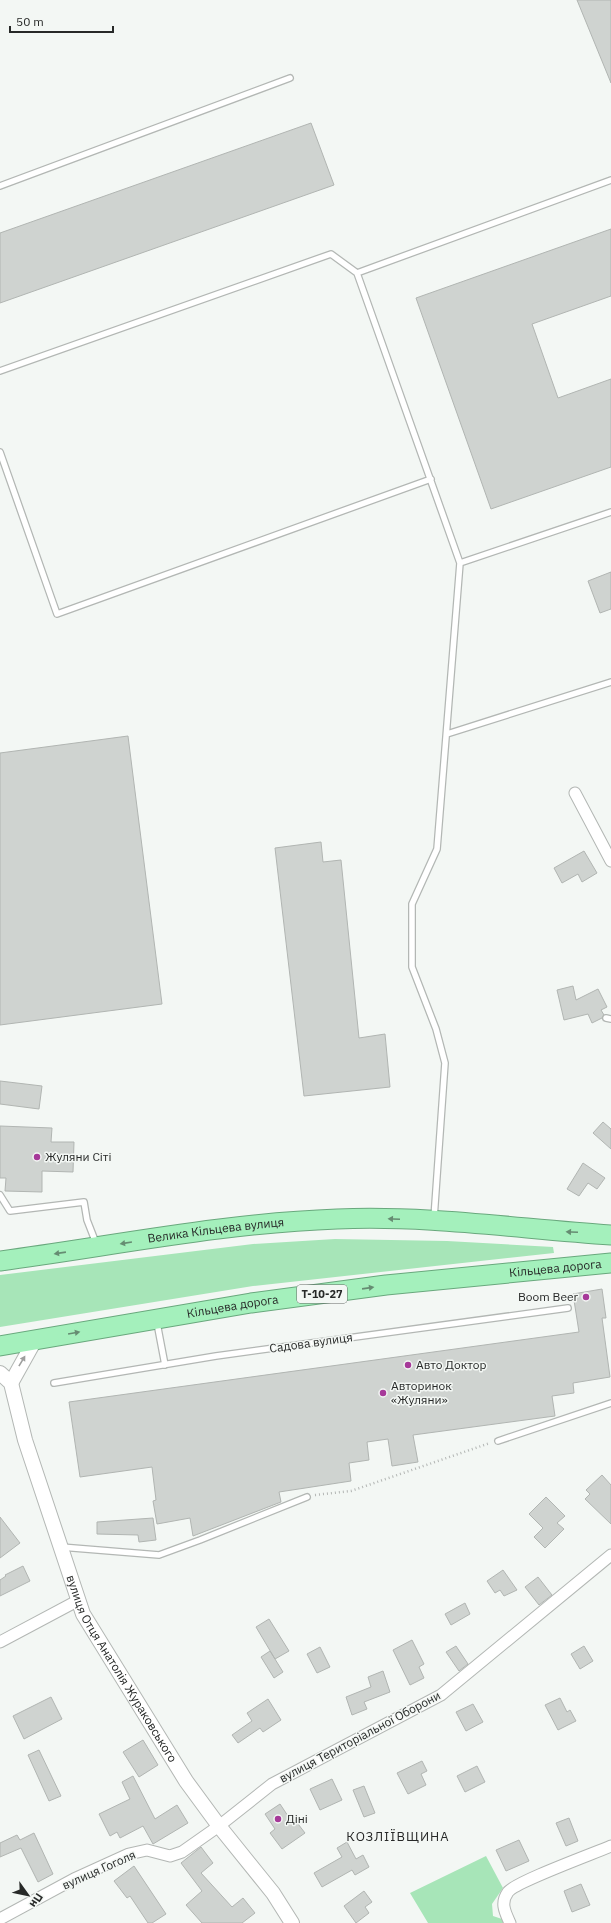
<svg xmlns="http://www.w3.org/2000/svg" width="611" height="1923" viewBox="0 0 611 1923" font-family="'IBM Plex Sans',sans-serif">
	<rect width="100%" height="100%" fill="#f3f7f4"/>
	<!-- green -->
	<path fill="#a7e5b8" d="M335 1239 447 1241 553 1247 554 1253 253 1286 0 1327V1275L253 1244Z
		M486 1856 503 1888 492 1904 493 1916 502 1919 504 1923H428L410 1893Z"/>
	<!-- building -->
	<path fill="#cfd3d0" stroke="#b1b5b2" d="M577 0H611V83Z
		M311 123 334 185 0 303V233Z
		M611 229V296L532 324 558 398 611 379V467L491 509 416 298Z
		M611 572V609L600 613 588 581Z
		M128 736 162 1004 0 1025V753Z
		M321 842 323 862 341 860 359 1038 385 1034 390 1087 304 1096 275 848Z
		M584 851 597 873 582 882 578 874 562 883 554 868Z
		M573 986 576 1000 598 989 607 1007 601 1010 604 1015 602 1018 592 1023 588 1014 564 1020 557 990Z
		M0 1081 42 1086 39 1109 0 1104Z
		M603 1122 611 1129V1149L593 1133Z
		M0 1126 52 1128 51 1142H74L73 1172 42 1171V1192L5 1191 6 1178H0Z
		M583 1163 605 1178 597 1189 588 1183 579 1196 567 1189Z
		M602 1289 606 1318H602L610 1377 573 1383 574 1393 552 1396 555 1416 413 1435 418 1462 392 1466 388 1439 367 1442 369 1460 349 1463 351 1481 279 1492 281 1502 193 1536 190 1518 157 1524 153 1501 156 1500 152 1467 80 1477 69 1402 579 1332 573 1294Z
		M602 1475 611 1485V1524L585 1499 590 1494 586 1490Z
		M546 1497 565 1516 557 1523 564 1529 545 1548 534 1537 543 1528 529 1514Z
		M0 1517 20 1543 0 1558Z
		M153 1518 156 1540 139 1542 138 1535 97 1534V1522Z
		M23 1566 30 1581 0 1596V1580L6 1576 5 1575Z
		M503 1570 517 1590 504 1596 500 1590 495 1593 487 1581Z
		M538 1577 552 1595 539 1605 525 1587Z
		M465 1603 470 1614 451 1625 445 1614Z
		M269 1619 289 1651 275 1659 256 1627Z
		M412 1640 424 1664 419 1667 424 1678 410 1685 393 1650Z
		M456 1646 468 1664 459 1671 446 1652Z
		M584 1646 593 1661 580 1669 571 1654Z
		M320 1647 330 1667 317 1673 307 1654Z
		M270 1651 283 1672 274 1678 261 1657Z
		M383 1671 390 1692 364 1702 367 1709 352 1715 346 1697 371 1687 368 1677Z
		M51 1697 62 1719 24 1739 13 1716Z
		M560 1698 567 1712 570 1710 576 1721 558 1730 545 1705Z
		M268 1699 281 1720 263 1732 260 1728 238 1743 232 1735 252 1721 247 1713Z
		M473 1704 483 1722 466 1731 456 1712Z
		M143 1740 158 1765 139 1777 123 1752Z
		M39 1750 61 1796 49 1801 28 1755Z
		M422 1761 427 1771 421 1774 426 1785 408 1794 397 1773Z
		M477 1766 485 1782 465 1792 457 1776Z
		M133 1776 155 1819 177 1805 188 1823 153 1844 143 1826 120 1838 117 1832 110 1836 99 1814 130 1799 122 1782Z
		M332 1779 342 1800 320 1810 310 1789Z
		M364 1786 375 1813 364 1817 353 1790Z
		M280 1804 292 1822 295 1820 305 1833 282 1849 270 1833 275 1829 265 1814Z
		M569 1818 578 1841 566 1846 556 1823Z
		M34 1833 53 1874 38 1882 21 1848 0 1857V1843L17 1835 20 1840Z
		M519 1840 529 1861 506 1871 496 1850Z
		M347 1842 356 1859 363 1855 369 1867 355 1875 352 1870 322 1887 314 1873 342 1857 337 1848Z
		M201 1847 213 1863 201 1873 232 1907 243 1898 255 1913 242 1923H202L186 1905 202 1891 181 1863Z
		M134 1866 166 1914 152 1923H148L130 1896 127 1898 114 1881Z
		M581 1884 590 1905 572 1912 564 1891Z
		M364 1891 372 1902 365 1907 369 1913 356 1923 344 1906Z"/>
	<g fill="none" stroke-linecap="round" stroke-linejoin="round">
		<defs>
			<path id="service" d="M0 186 290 78
				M357 273 611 180
				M0 371 331 254 357 273 460 563
				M0 452 57 614 431 479
				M447 734 611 682
				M606 1018 611 1019
				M0 1195 10 1211 84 1202 87 1220 96 1243
				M434 1218 445 1063 436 1029 412 967V904L437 849 460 563 611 512
				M157 1323 165 1365
				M54 1383 216 1356 568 1308
				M498 1441 611 1403
				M61 1547 159 1555 200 1540 307 1497"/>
			<path id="minor" d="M575 793 611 861
				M0 1642 77 1601
				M0 1919 74 1879 129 1854 147 1850 170 1856 182 1852 219 1826 272 1784 441 1695 611 1555
				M510 1923C505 1912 500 1903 508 1892 515 1882 595 1853 611 1846"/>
			<g id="tertiary">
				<path id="s1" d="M0 1373 11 1383 25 1440 83 1614 186 1781 219 1826 273 1893 292 1923"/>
				<path d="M11 1383 35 1340"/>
			</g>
			<g id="trunk">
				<path id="s2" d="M0 1261C112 1246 224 1223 337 1219 428 1215 520 1229 611 1235"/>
				<path id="s3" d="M0 1346 251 1303 386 1285 611 1263"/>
			</g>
		</defs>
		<!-- service casing -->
		<use href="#service" stroke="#b3b7b4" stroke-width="8"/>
		<!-- minor casing -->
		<use href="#minor" stroke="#b3b7b4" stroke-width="13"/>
		<!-- tertiary casing -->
		<use href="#tertiary" stroke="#b3b7b4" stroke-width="16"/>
		<!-- trunk casing -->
		<use href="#trunk" stroke="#69a87d" stroke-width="21"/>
		<!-- path -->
		<path stroke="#b3b6b4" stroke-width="2.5" stroke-dasharray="1 3" stroke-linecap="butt" d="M315 1495 351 1491 490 1443"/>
		<!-- service -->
		<use href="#service" stroke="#fff" stroke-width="5.5"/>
		<!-- minor -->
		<use href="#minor" stroke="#fff" stroke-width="11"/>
		<!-- tertiary -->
		<use href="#tertiary" stroke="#fff" stroke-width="14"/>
		<!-- trunk -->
		<use href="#trunk" stroke="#a4f0bc" stroke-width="19"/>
	</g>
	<!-- one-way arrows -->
	<defs><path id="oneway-solid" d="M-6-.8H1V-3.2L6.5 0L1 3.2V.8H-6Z"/></defs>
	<g fill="#668c72">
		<use href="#oneway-solid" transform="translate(394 1219) rotate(-178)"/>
		<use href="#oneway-solid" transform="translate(572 1232) rotate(-177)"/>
		<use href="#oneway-solid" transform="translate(126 1243) rotate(171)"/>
		<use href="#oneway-solid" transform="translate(60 1253) rotate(172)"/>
		<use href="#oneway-solid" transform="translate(368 1288) rotate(-8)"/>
		<use href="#oneway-solid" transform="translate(74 1333) rotate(-10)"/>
	</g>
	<use fill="#9e9f9e" href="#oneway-solid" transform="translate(22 1361) rotate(-59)"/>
	<!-- markers -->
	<g fill="#a63999" stroke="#f3f7f4" stroke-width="1.5">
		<circle cx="37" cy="1157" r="4"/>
		<circle cx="586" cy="1297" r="4"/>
		<circle cx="408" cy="1365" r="4"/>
		<circle cx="383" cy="1393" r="4"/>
		<circle cx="278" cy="1819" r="4"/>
	</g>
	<g text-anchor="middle" stroke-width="3" stroke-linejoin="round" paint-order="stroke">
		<!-- shield labels -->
		<rect fill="#f3f7f4" stroke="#646765" stroke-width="1" x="297" y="1285" width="50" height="18" rx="3"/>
		<g font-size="11" font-weight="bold" fill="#272928">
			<text x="322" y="1298">Т-10-27</text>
		</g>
		<!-- poi labels -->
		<g font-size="12" fill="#272928" stroke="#f3f7f4" text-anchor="start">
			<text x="45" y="1161">Жуляни Сіті</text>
			<text x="578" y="1301" text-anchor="end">Boom Beer</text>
			<text x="416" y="1369">Авто Доктор</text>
			<text x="391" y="1390">Авторинок<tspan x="391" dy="14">«Жуляни»</tspan></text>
			<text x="286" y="1823">Діні</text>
		</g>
		<!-- street labels -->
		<g font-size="12" fill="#272928" stroke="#f3f7f4">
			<text dy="4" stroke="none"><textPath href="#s2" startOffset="218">Велика Кільцева вулиця</textPath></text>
			<text dy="4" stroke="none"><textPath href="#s3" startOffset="561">Кільцева дорога</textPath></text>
			<text dy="4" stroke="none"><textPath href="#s3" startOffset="236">Кільцева дорога</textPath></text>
			<text transform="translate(311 1343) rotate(-8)" y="4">Садова вулиця</text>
			<text dy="4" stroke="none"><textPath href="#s1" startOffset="323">вулиця Отця Анатолія Жураковського</textPath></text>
			<text transform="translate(360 1737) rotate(-28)" y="4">вулиця Територіальної Оборони</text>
			<text transform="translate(99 1870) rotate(-24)" y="4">вулиця Гоголя</text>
		</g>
		<!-- neighbourhood labels -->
		<g font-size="13" letter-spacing="1" fill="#272928" stroke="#f3f7f4">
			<text x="398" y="1841">КОЗЛІЇВЩИНА</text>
		</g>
	</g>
	<!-- north arrow -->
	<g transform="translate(28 1895) rotate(123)" stroke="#f3f7f4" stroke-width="3" paint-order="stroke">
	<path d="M0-3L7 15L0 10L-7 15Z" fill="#272928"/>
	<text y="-6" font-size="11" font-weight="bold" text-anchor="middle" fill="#272928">Пн</text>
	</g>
	<!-- scale -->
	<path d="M10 26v6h103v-6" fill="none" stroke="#272928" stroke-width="2"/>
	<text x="16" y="26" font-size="12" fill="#272928" stroke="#f3f7f4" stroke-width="3" paint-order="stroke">50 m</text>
</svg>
